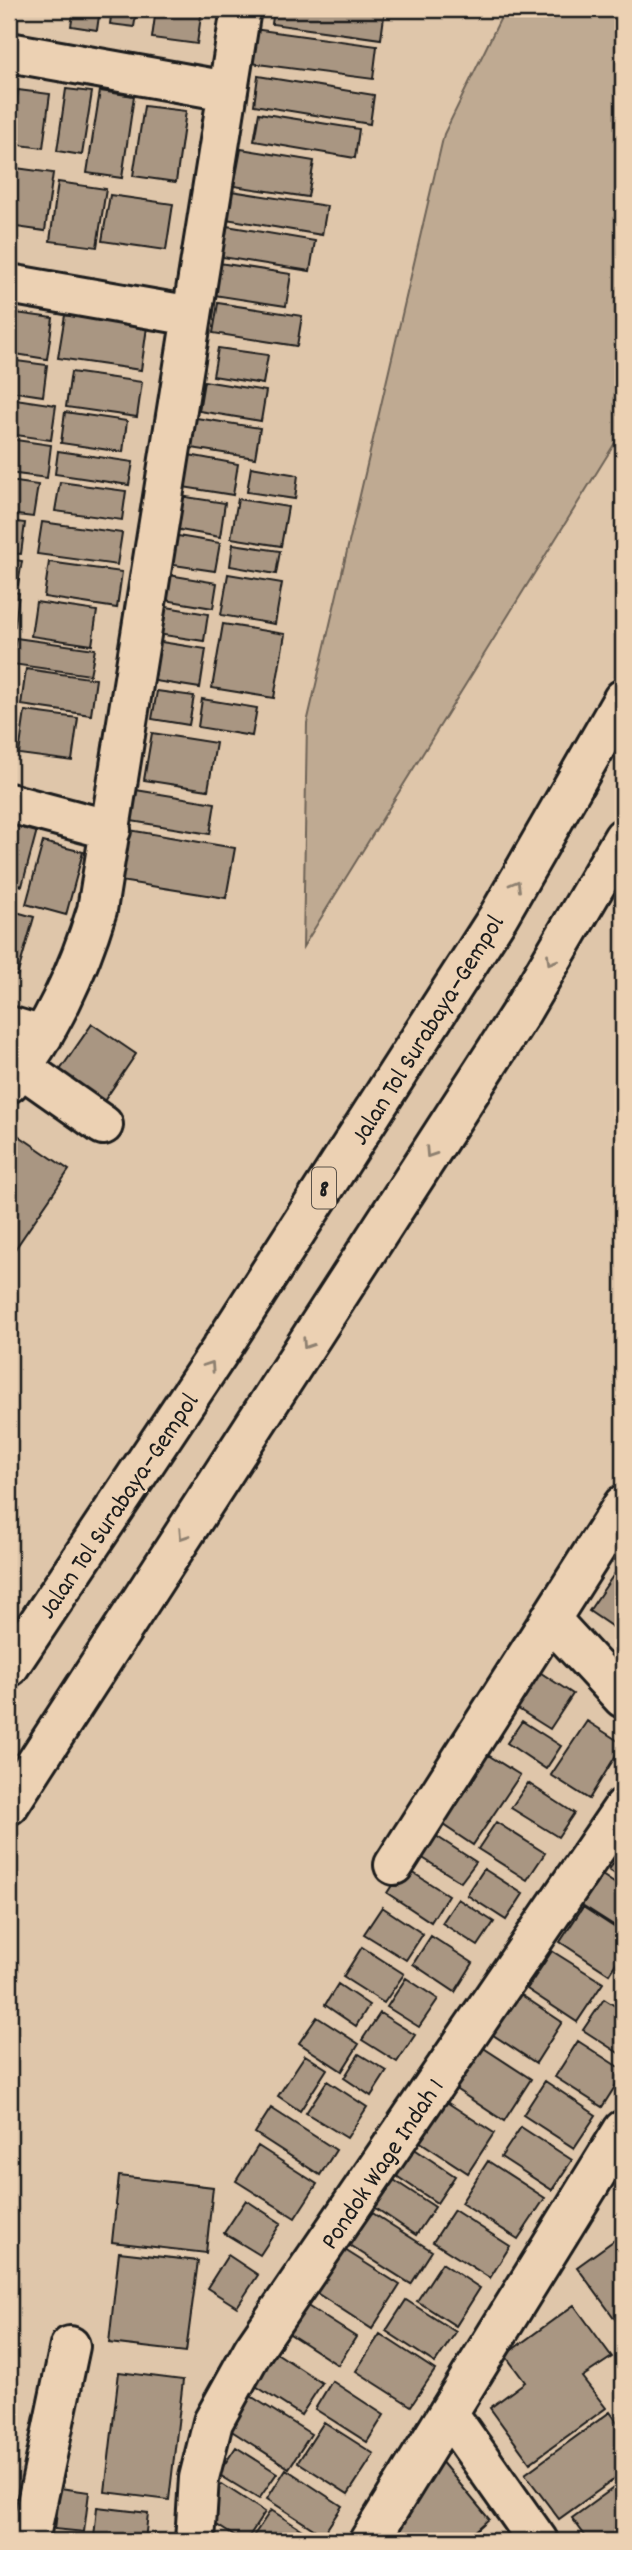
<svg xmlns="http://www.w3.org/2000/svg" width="632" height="2550" viewBox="0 0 632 2550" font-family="Dekko,sans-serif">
	<rect width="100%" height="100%" fill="#dfc6aa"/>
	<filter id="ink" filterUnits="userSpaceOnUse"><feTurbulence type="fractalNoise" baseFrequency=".0143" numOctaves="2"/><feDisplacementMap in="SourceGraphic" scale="14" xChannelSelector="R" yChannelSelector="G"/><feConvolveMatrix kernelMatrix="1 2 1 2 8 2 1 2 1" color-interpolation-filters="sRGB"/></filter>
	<g filter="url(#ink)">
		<!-- green -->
		<path fill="#bfaa92" stroke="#6e6357" stroke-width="2" d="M505 9H623V430L303 947 307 723 444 134Z"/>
		<!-- building -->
		<path fill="#a99682" stroke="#1c1c1c" stroke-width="2" d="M74 9H100L97 30 71 26Z
			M112 9H137L134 27 110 24Z
			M156 9H202L197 44 152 38Z
			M274 9H385L381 39 272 24Z
			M246 28 377 46 373 79 242 62Z
			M258 76 374 95 370 124 254 105Z
			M66 89 92 92 82 155 57 151Z
			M18 90 50 94 43 148 11 144Z
			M100 91 134 96 122 178 87 173Z
			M144 106 186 111 176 182 133 176Z
			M259 113 359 129 355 158 254 141Z
			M241 149 314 161 308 197 234 186Z
			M16 168 53 173 45 231 9 226Z
			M58 182 106 189 97 247 50 241Z
			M225 190 327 206 322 235 220 218Z
			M110 195 173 204 166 250 102 241Z
			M215 224 315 241 310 271 210 255Z
			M219 263 291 274 286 306 214 295Z
			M218 303 302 316 297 346 213 333Z
			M9 312 53 318 47 359 9 353Z
			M65 315 147 327 141 370 58 358Z
			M218 348 268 355 263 384 213 376Z
			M9 360 47 365 43 396 9 391Z
			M71 372 142 382 137 417 66 407Z
			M204 381 266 391 261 421 199 411Z
			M9 398 56 405 51 440 9 434Z
			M65 412 127 421 123 452 61 443Z
			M190 417 260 428 255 458 185 447Z
			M9 439 51 445 47 478 9 473Z
			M58 451 133 462 129 485 55 474Z
			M189 455 238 464 233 495 183 487Z
			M251 467 298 475 295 499 247 492Z
			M9 481 38 485 33 517 9 514Z
			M60 482 126 491 122 520 55 511Z
			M180 496 225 503 220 537 174 529Z
			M238 499 288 507 281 546 231 538Z
			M9 521 25 523 21 554 9 553Z
			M42 522 122 533 117 565 37 554Z
			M172 535 220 543 215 571 167 564Z
			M233 544 280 551 276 574 230 566Z
			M9 559 22 561 18 585 9 584Z
			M49 562 122 572 117 608 44 597Z
			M163 574 217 583 213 608 159 599Z
			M228 574 282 583 275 624 221 615Z
			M9 591 19 593 15 626 9 625Z
			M36 602 97 611 92 645 31 636Z
			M161 606 208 614 204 641 157 634Z
			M223 624 285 634 274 698 212 688Z
			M16 638 95 649 90 675 12 664Z
			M155 641 206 649 200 688 149 680Z
			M26 669 96 679 91 715 21 705Z
			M157 691 194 696 189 725 152 719Z
			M202 699 257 708 252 736 198 727Z
			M25 711 78 718 72 761 19 754Z
			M152 733 216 743 208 790 144 780Z
			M136 790 215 803 210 834 131 821Z
			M9 823 37 830 22 886 9 882Z
			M129 830 235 848 226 898 120 881Z
			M43 842 83 852 66 915 26 904Z
			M9 910 34 917 17 976 9 974Z
			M92 1024 136 1054 102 1104 58 1073Z
			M9 1129 69 1170 9 1258Z
			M621 1564 623 1565V1634L589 1611Z
			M538 1671 573 1694 550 1729 515 1707Z
			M522 1721 561 1746 546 1769 507 1743Z
			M587 1721 623 1744 589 1799 551 1775Z
			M488 1755 520 1775 473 1845 443 1825Z
			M528 1783 574 1813 558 1837 511 1808Z
			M496 1822 545 1853 527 1880 478 1849Z
			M436 1836 476 1862 461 1882 421 1857Z
			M623 1848V1879L609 1870Z
			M404 1867 448 1895 431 1922 387 1893Z
			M484 1869 523 1894 506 1920 467 1895Z
			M599 1873 623 1889V1931L579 1903Z
			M458 1899 494 1922 478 1946 442 1923Z
			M382 1907 423 1934 406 1960 364 1934Z
			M583 1907 623 1933V1952L609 1974 560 1942Z
			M431 1936 473 1963 455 1992 413 1964Z
			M362 1947 404 1974 384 2003 343 1977Z
			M552 1951 603 1983 577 2022 527 1989Z
			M406 1978 438 1999 419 2027 387 2007Z
			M338 1984 369 2005 356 2026 325 2005Z
			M514 1990 562 2022 536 2063 487 2031Z
			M604 1999 623 2011V2056L583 2030Z
			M380 2013 415 2035 397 2062 362 2040Z
			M317 2017 359 2044 342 2071 299 2043Z
			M578 2041 623 2070V2074L602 2107 555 2077Z
			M479 2045 531 2079 504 2121 451 2086Z
			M359 2054 387 2071 371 2096 344 2078Z
			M305 2055 327 2069 300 2111 278 2096Z
			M327 2081 367 2107 347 2138 306 2113Z
			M545 2081 596 2115 574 2148 523 2115Z
			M445 2101 494 2133 468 2173 419 2141Z
			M271 2108 336 2150 320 2175 255 2133Z
			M521 2127 572 2160 552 2190 501 2157Z
			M407 2144 455 2176 437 2203 389 2171Z
			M258 2146 317 2184 295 2218 236 2181Z
			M488 2161 545 2198 518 2239 461 2203Z
			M377 2169 435 2207 416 2235 359 2197Z
			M119 2176 213 2187 206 2253 112 2242Z
			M246 2200 281 2223 260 2255 224 2233Z
			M360 2205 432 2251 411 2284 338 2238Z
			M454 2210 510 2246 490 2278 433 2242Z
			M623 2234V2330L577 2267Z
			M337 2245 400 2285 372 2329 309 2288Z
			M119 2252 198 2261 186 2352 109 2343Z
			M228 2255 258 2275 237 2307 207 2288Z
			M442 2263 480 2288 456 2326 417 2301Z
			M295 2298 356 2337 338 2365 276 2325Z
			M406 2300 456 2332 435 2363 386 2331Z
			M574 2305 612 2357 582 2377 606 2408 530 2463 490 2408 525 2382 505 2355Z
			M380 2334 435 2370 411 2406 356 2371Z
			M272 2350 322 2383 301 2415 251 2383Z
			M119 2372 183 2380 169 2500 105 2492Z
			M332 2381 384 2415 367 2442 315 2409Z
			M249 2395 311 2434 289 2468 227 2428Z
			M610 2412 623 2430V2473L559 2519 525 2474Z
			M324 2422 374 2454 348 2494 298 2462Z
			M236 2447 277 2473 259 2499 218 2474Z
			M431 2449 489 2519 464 2541H382Z
			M286 2469 342 2506 323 2535 267 2499Z
			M623 2481V2536L615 2541H589L572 2518Z
			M222 2484 265 2512 246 2541H242L201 2515Z
			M60 2488 89 2492 84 2532 55 2529Z
			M97 2507 148 2513 145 2541 94 2538Z
			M271 2510 319 2541H250Z"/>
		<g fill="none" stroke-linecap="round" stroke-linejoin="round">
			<defs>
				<path id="minor" d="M9 52 227 91
					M9 284 192 316
					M9 803 111 830
					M9 1026 43 1036
					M22 1068 103 1125
					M9 1083C49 1036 79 969 97 910L241 9
					M550 1619 623 1698
					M394 1865 623 1505
					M448 2413 538 2541
					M29 2541 70 2346
					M195 2541 199 2478 213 2422 253 2350 623 1808
					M369 2541 623 2130"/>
				<path id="highway" d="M9 1667 219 1352 498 917 623 699
					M9 1805 520 1014 623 838"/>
			</defs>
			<!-- minor casing -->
			<use href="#minor" stroke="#1c1c1c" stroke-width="44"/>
			<!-- highway casing -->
			<use href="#highway" stroke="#1c1c1c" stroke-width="44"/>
			<!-- minor -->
			<use href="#minor" stroke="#ecd1b3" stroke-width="38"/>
			<!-- highway -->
			<use href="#highway" stroke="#ecd1b3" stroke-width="38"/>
		</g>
		<!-- one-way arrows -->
		<defs><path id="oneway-chevron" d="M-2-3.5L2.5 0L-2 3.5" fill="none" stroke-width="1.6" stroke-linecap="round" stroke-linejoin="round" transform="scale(1.75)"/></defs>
		<g stroke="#8e806f">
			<use href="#oneway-chevron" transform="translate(516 885) rotate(-60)"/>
			<use href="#oneway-chevron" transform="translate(551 960) rotate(121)"/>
			<use href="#oneway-chevron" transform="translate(430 1153) rotate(123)"/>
			<use href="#oneway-chevron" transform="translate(307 1344) rotate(123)"/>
			<use href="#oneway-chevron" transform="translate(210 1366) rotate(-56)"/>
			<use href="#oneway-chevron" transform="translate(183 1535) rotate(123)"/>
		</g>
	</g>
	<g text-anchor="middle" stroke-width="5" stroke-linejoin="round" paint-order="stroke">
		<!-- shield labels -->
		<rect fill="#ecd1b3" stroke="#5a5249" stroke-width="2" x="312" y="1167.5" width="24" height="41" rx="5"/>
		<g font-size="24" font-weight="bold" fill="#1c1c1c">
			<text x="324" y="1196">8</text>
		</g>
		<!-- street labels -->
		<g font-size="26" fill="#1c1c1c" stroke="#ecd1b3">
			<text transform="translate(426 1029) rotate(-58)" y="9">Jalan Tol Surabaya–Gempol</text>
			<text transform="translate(117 1505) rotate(-56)" y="9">Jalan Tol Surabaya–Gempol</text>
			<text transform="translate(381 2163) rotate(-56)" y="9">Pondok Wage Indah 1</text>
		</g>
	</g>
	<!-- margin -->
	<rect width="632" height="2550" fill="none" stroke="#ecd1b3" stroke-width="35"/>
	<rect x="18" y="18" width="597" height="2515" fill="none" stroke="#1c1c1c" stroke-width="2.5" filter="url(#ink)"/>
</svg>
